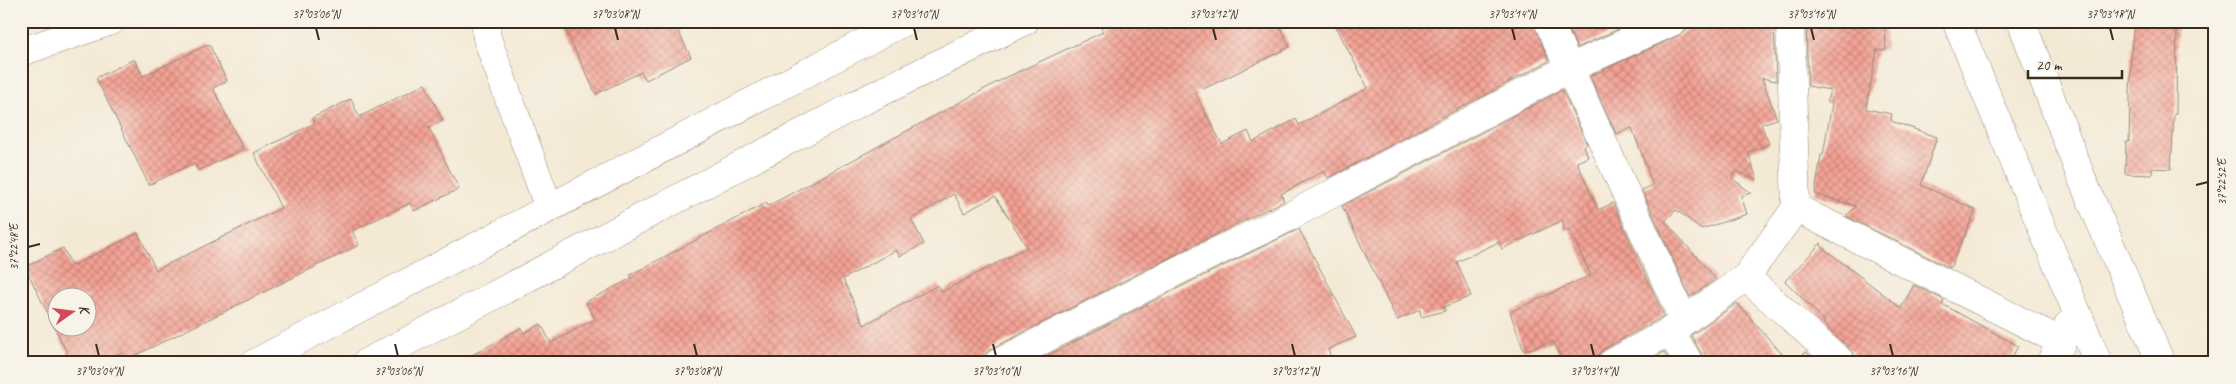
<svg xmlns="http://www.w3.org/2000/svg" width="2236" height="384" viewBox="0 0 2236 384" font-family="Caveat,sans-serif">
	<defs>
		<pattern id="building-cross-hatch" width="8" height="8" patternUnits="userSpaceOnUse" patternTransform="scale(1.25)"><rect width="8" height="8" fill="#f4a194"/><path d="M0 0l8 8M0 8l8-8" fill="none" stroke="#c78378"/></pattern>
	</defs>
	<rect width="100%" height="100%" fill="#f7f3e8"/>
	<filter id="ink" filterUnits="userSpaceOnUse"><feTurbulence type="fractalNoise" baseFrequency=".02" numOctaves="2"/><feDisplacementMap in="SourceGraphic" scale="10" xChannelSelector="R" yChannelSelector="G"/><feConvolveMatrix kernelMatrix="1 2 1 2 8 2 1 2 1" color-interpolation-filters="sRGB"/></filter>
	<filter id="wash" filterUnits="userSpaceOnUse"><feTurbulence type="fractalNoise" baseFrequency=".0096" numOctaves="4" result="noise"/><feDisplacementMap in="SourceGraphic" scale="20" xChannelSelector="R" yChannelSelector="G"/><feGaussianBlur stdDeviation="1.12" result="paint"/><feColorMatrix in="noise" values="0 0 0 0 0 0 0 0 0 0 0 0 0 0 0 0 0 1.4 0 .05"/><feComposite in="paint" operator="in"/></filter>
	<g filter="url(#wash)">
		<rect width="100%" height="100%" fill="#f4e9d5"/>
		<g id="blocks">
			<!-- building -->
			<path fill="url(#building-cross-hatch)" fill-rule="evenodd" d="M561 21H673L691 57 646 80 641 72 596 94Z
				M1114 21H1278L1290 47 1195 93 1222 144 1248 131 1253 142 1296 119 1299 125 1368 88 1333 21H1533L1549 61 1328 178 1324 171 1281 194 1284 201 1178 253 991 349 985 355 982 363H458L521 328 524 333 541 324 551 343 595 319 586 302 632 278 630 275 766 203 768 206 1003 79 1103 32 1101 28ZM954 194 964 213 995 196 1027 247 942 292 938 285 864 325 843 279 896 250 900 256 924 244 911 219Z
				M1565 21H1636L1577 48Z
				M1689 21H1774L1776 81 1762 78 1777 119 1761 124 1769 144 1748 152 1757 180 1736 171 1732 178 1751 193 1741 196 1747 214 1702 229 1676 210 1665 221 1716 279 1690 297 1642 190 1653 185 1632 128 1616 134 1590 76 1680 35 1687 30Z
				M1806 21H1885L1886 50H1877L1866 109 1892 114 1891 121 1937 137 1921 185 1976 210 1950 268 1846 216 1856 206 1815 194 1821 155H1823L1832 103 1827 102 1830 90 1808 86Z
				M2134 21H2177L2176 114H2174L2171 169 2152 168V175L2125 174 2126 142H2129L2131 53Z
				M209 44 227 81 213 88 243 149 198 171 194 163 149 185 96 78 134 59 143 76Z
				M425 84 443 121 429 128 459 189 414 211 410 203 352 231 359 245 126 360 122 352 100 363H72L25 267 63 248 72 266 138 233 156 270 281 208 254 153 315 123 312 118 351 99 359 117ZM58 296H88V326H58Z
				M1562 90 1587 144 1584 146 1588 157 1577 162 1598 210 1613 203 1664 316 1604 349 1598 355 1596 363H1563L1553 341 1524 351 1510 312 1591 275 1569 229 1564 231 1563 220 1502 249 1499 242 1457 262 1471 296 1444 307 1445 311 1421 317 1420 310 1397 320 1342 206Z
				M1299 229 1356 337 1328 349 1333 363H1033L1192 281Z
				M1821 243 1822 247 1901 308 1914 285 1944 300 1942 304 2018 346 2009 363H1857L1853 352 1823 323 1825 321 1785 281Z
				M1737 303 1790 363H1705L1702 355 1691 335Z
				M1664 352 1671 363H1645Z
				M1806 352 1818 363H1793Z"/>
		</g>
	</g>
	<g filter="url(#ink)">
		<use href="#blocks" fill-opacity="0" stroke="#988a7a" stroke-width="1"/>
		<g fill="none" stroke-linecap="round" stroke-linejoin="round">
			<defs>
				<path id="minor" d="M485 21 487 38 549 208
					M1548 21 1684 321
					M21 52 111 21
					M1796 208 2062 342
					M1746 277 1842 363
					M1670 331 1689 363
					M998 363 1185 267 1275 224 1570 68 1674 21
					M1612 363 1670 331 1746 277 1796 208 1790 21
					M2050 363 2062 342 2068 325"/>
				<path id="secondary" d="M1956 21 2098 363
					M2021 21 2082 179 2161 363"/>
				<path id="primary" d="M255 363 905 21
					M366 363 855 105 1025 21"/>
			</defs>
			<!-- minor casing -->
			<use href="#minor" stroke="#988a7a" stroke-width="29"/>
			<!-- secondary casing -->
			<use href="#secondary" stroke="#988a7a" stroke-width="29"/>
			<!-- primary casing -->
			<use href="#primary" stroke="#988a7a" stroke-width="29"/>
			<!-- minor -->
			<use href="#minor" stroke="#fff" stroke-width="28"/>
			<!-- secondary -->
			<use href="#secondary" stroke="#fff" stroke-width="28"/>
			<!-- primary -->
			<use href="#primary" stroke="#fff" stroke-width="28"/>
		</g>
	</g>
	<!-- ticks -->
	<path fill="none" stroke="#3b2a1e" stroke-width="2" d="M316 28 319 40M615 28 618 40M914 28 917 40M1213 28 1216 40M1512 28 1515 40M1811 28 1814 40M2110 28 2113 40M2196 185 2208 182M28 247 40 244M96 344 99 356M395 344 398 356M694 344 697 356M993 344 996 356M1292 344 1295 356M1591 344 1594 356M1890 344 1893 356"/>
	<!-- margin -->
	<rect width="2236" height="384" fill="none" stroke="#f7f3e8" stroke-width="55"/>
	<!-- north arrow -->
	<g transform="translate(72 312) rotate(76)"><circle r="24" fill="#f7f3e8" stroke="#aca397"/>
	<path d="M0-4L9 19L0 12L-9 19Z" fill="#d1495b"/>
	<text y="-8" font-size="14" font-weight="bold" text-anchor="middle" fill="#3b2a1e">K</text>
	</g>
	<!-- scale -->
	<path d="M2028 70v8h94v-8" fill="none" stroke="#3b2a1e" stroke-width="2.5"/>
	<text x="2036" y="70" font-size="15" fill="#3b2a1e" stroke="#f7f3e8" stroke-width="4" paint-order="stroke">20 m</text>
	<rect x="28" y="28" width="2180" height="328" fill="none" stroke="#3b2a1e" stroke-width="2"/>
	<g font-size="12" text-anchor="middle" fill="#3b2a1e">
		<text x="316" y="18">37°03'06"N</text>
		<text x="615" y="18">37°03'08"N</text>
		<text x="914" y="18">37°03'10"N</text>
		<text x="1213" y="18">37°03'12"N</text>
		<text x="1512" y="18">37°03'14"N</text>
		<text x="1811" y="18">37°03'16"N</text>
		<text x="2110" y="18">37°03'18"N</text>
		<text transform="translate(2222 182) rotate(-90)" y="4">37°22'52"E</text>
		<text transform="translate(14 247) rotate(-90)" y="4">37°22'48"E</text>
		<text x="99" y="375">37°03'04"N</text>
		<text x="398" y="375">37°03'06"N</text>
		<text x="697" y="375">37°03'08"N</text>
		<text x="996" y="375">37°03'10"N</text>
		<text x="1295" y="375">37°03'12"N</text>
		<text x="1594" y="375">37°03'14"N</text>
		<text x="1893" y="375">37°03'16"N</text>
	</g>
</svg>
